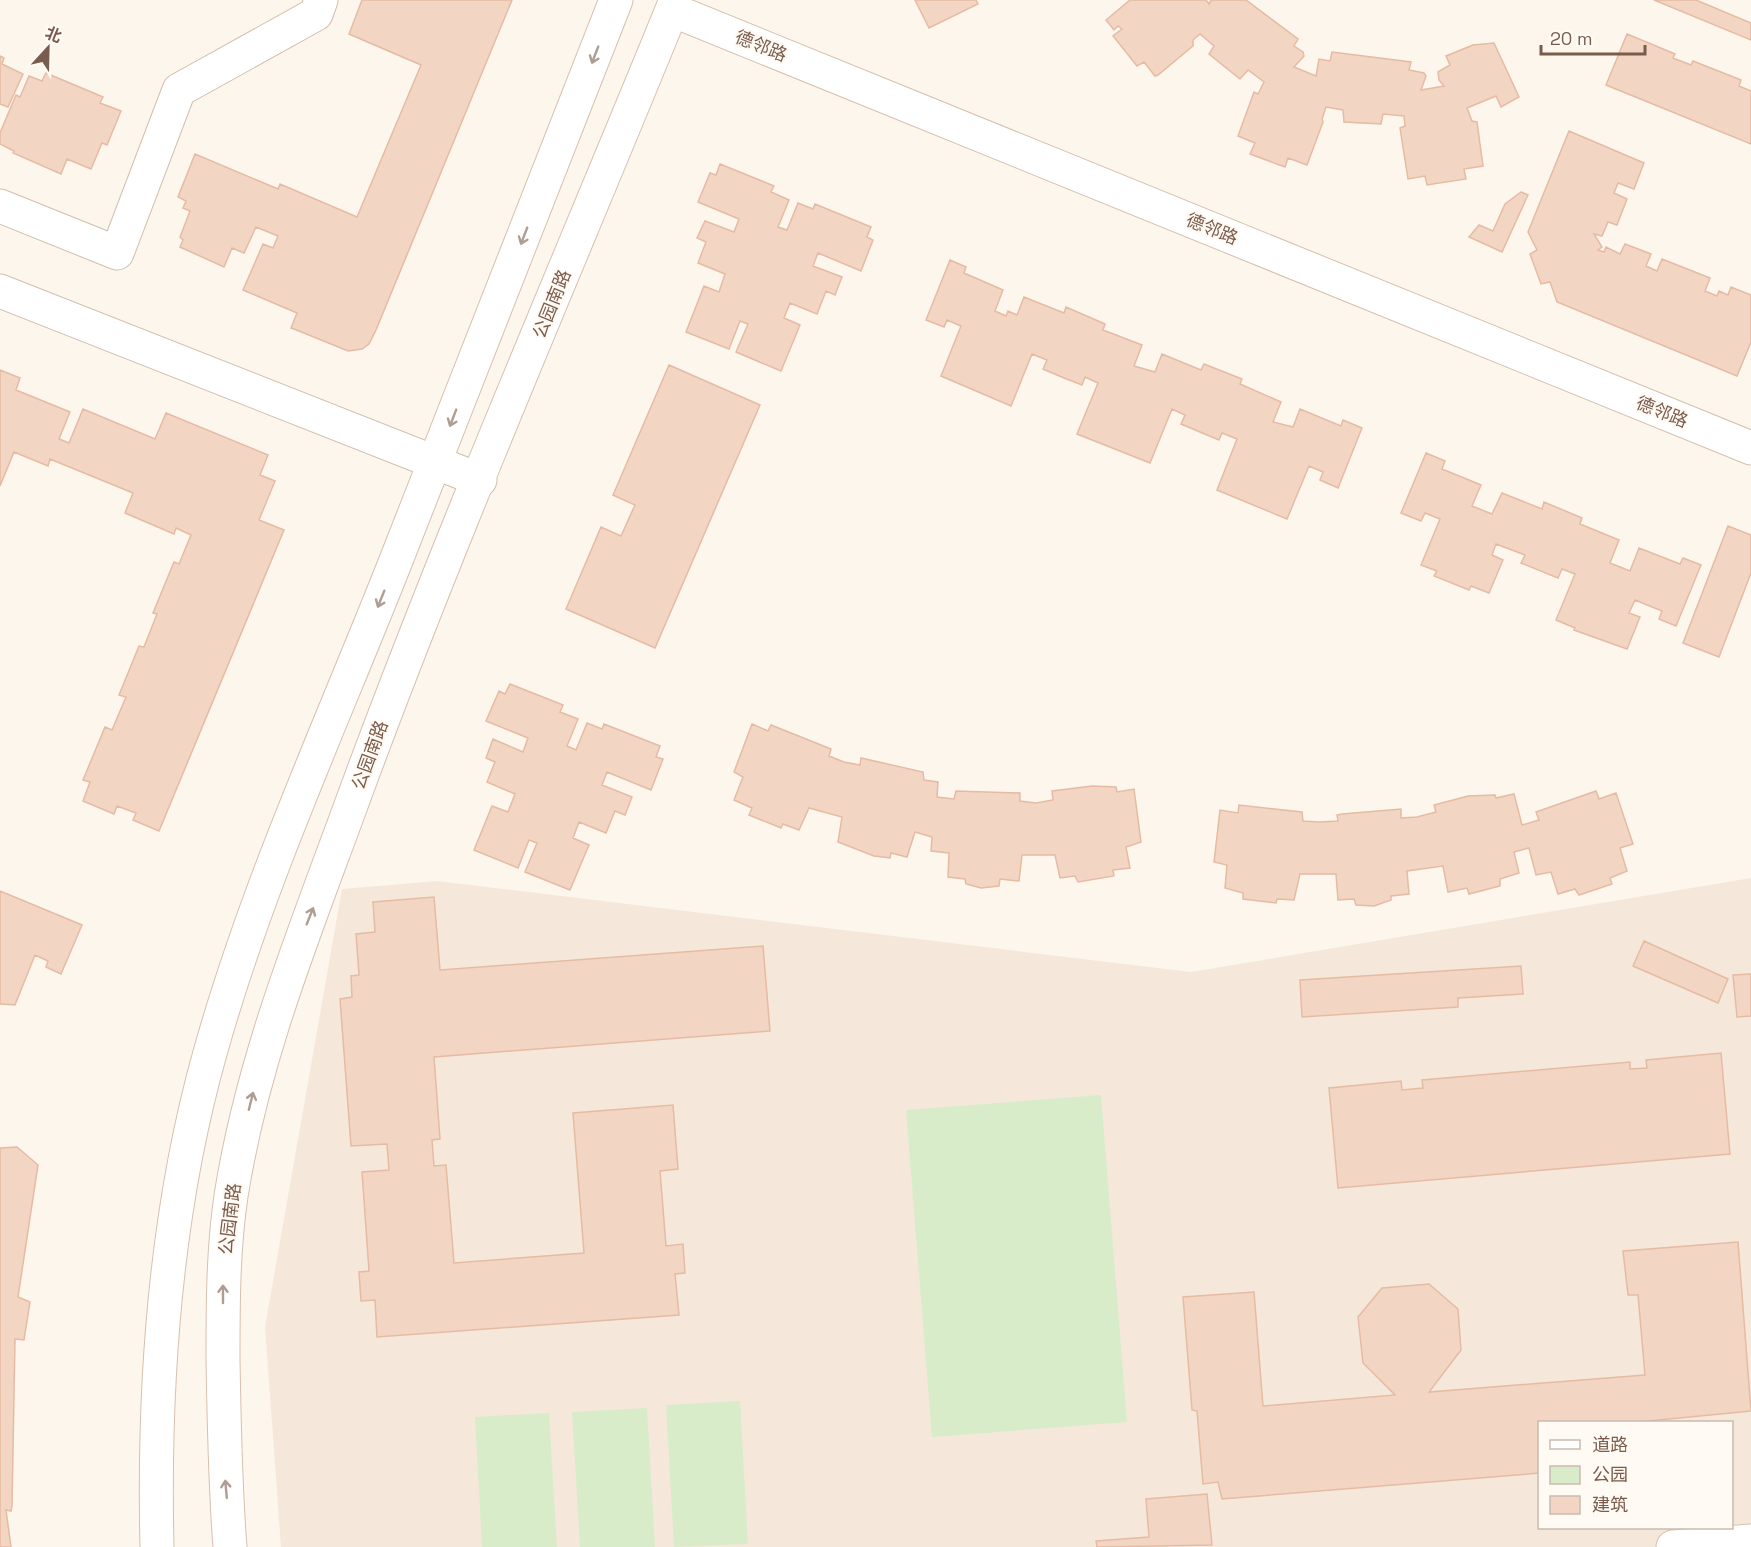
<svg xmlns="http://www.w3.org/2000/svg" width="1751" height="1547" viewBox="0 0 1751 1547" font-family="'Space Grotesk','Noto Sans SC',sans-serif">
	<rect width="100%" height="100%" fill="#fdf6ec"/>
	<!-- residential -->
	<path fill="#f5e8da" fill-rule="evenodd" d="M1751 878V1547H281L265 1327 342 889 437 881 1191 972ZM1540 1422H1732V1528H1540Z"/>
	<!-- green -->
	<path fill="#d8ecc9" d="M1101 1095 1127 1422 932 1437 906 1110Z
		M740 1401 748 1544 674 1547 666 1405Z
		M647 1408 655 1547H580L572 1412Z
		M549 1413 557 1547H482L475 1417Z"/>
	<!-- building -->
	<path fill="#f3d5c3" stroke="#e6bba3" stroke-width="1.5" d="M362 0H512L376 330 369 344 362 349 348 351 294 329 291 328 297 313 243 290 263 244 273 248 278 236 256 227 244 253 232 248 224 267 180 247 183 240 180 237 190 211 183 208 186 201 178 197 195 154 278 189 280 184 357 217 421 65 349 34Z
		M915 0H976L978 4 929 28Z
		M1130 0H1206L1209 4 1211 0H1246L1298 39 1294 46 1303 52 1304 56 1294 67 1316 76 1319 59 1330 61 1332 52 1411 62 1409 70 1424 73 1426 76 1421 90 1444 86 1439 80 1438 72 1450 65 1446 56 1473 45 1494 43 1519 97 1501 107 1496 96 1467 108 1472 121 1477 122 1483 166 1464 169 1466 179 1427 185 1425 176 1408 179 1400 128 1405 126 1404 116 1383 114 1381 124 1344 122 1343 110 1326 107 1322 119 1323 122 1307 165 1288 158 1285 167 1250 154 1255 143 1238 136 1254 92 1258 94 1264 82 1248 70 1240 79 1209 54 1214 46 1200 34 1193 40V46L1158 75 1155 76 1144 62 1137 66 1113 36 1122 29 1118 26 1114 30 1106 20Z
		M1654 0H1696L1751 23V40Z
		M1627 34 1675 54 1673 58 1691 65 1693 61 1741 80 1739 86 1751 91V144L1606 85Z
		M0 56 4 58 2 64 23 74 8 107 0 104Z
		M46 73 103 97 100 103 121 111 107 145 102 143 91 169 67 159 61 174 13 153 14 151 0 144V133L16 95 20 97 29 76 42 81Z
		M1569 131 1644 163 1634 189 1618 183 1614 193 1627 199 1617 225 1608 222 1602 236 1594 234 1602 247 1598 250 1604 252 1606 247 1620 254 1625 244 1651 254 1646 266 1657 271 1662 259 1710 278 1705 291 1717 296 1719 291 1728 295 1731 287 1751 295V342L1737 376 1557 302 1550 282 1541 284 1530 254 1537 250 1528 232Z
		M720 164 774 186 771 192 789 200 778 227 787 230 798 203 813 209 815 204 871 227 867 237 873 240 861 271 818 253 813 266 842 277 835 295 826 291 817 314 790 303 784 318 800 325 781 371 736 352 748 324 740 321 729 349 686 332 704 286 719 292 725 274 698 263 706 242 697 238 705 221 734 232 739 219 698 202 710 173 716 175Z
		M1521 192 1528 195 1502 252 1469 237 1479 225 1493 231 1505 204Z
		M950 260 966 267 964 273 1003 290 995 311 1006 316 1008 311 1017 315 1024 297 1064 313 1066 307 1105 324 1103 330 1142 345 1134 366 1155 372 1162 354 1201 370 1204 364 1242 379 1240 384 1281 402 1273 422 1293 427 1300 409 1341 426 1343 420 1362 428 1338 488 1320 480 1323 472 1309 466 1287 519 1217 490 1237 439 1222 433 1219 440 1181 424 1185 415 1172 409 1150 463 1077 434 1098 383 1085 377 1082 385 1064 378 1043 369 1047 360 1032 354 1011 406 941 376 961 326 947 320 944 327 926 320Z
		M669 365 760 405 655 648 566 609 601 527 621 536 635 505 613 495Z
		M0 370 20 378 16 390 70 412 59 439 69 443 83 409 155 439 166 413 268 455 260 475 275 481 259 520 284 530 159 831 133 820 136 813 117 806 114 814 83 801 90 782 83 780 105 727 112 730 126 697 119 695 139 646 144 647 157 614 153 613 174 562 179 564 191 535 176 528 174 534 125 513 133 493 50 459 48 466 14 452 0 486Z
		M1426 453 1445 461 1442 469 1481 485 1472 506 1492 514 1502 493 1542 509 1544 502 1582 518 1580 524 1619 540 1610 563 1630 571 1639 548 1680 564 1683 558 1701 565 1676 626 1659 619 1662 611 1635 600 1629 613 1640 617 1627 649 1574 630 1575 628 1556 620 1575 574 1562 569 1558 578 1521 563 1525 555 1496 544 1492 555 1503 560 1489 593 1471 586 1469 590 1434 576 1437 571 1421 565 1440 519 1425 513 1421 521 1401 513Z
		M1728 526 1751 535V573L1719 657 1683 643Z
		M510 684 563 705 560 712 578 719 567 746 576 750 587 723 602 729 604 724 660 746 656 757 663 759 651 790 607 772 602 785 632 797 625 815 615 811 606 833 579 822 573 838 589 845 570 890 525 872 537 843 529 840 518 868 474 850 492 806 508 812 515 794 487 782 495 762 486 758 493 739 523 752 528 738 486 721 499 691 505 694Z
		M752 724 768 731 771 725 831 749 829 756 844 762 860 765 861 758 923 772 924 780 938 782 937 797 954 799 956 791 1020 793V801L1036 803 1053 800 1052 791 1092 786 1116 787 1117 792 1134 789 1141 842 1126 847 1130 868 1113 870 1114 876 1078 882 1075 876 1060 878 1055 855H1022L1019 881 1000 879 999 886 981 888 966 884 965 879 948 877 949 853 931 851 932 837 915 832 907 857 891 853 890 858 874 856 838 842 842 817 809 808 799 830 783 824 781 828 749 815 752 808 734 800 743 777 734 772Z
		M1596 791 1599 799 1616 793 1633 844 1620 848 1627 871 1610 878 1612 884 1579 895 1575 889 1558 894 1551 872 1536 875 1529 848 1514 852 1519 873 1500 879V886L1469 894 1467 888 1448 892 1443 866 1407 871 1409 894 1391 896V900L1374 906 1356 905 1354 899 1338 900 1336 874H1300L1294 900 1277 899 1276 903 1243 899V893L1225 888 1227 865 1214 862 1220 810 1238 813 1239 805 1302 812 1303 821 1319 822 1338 821 1337 815 1342 814 1401 809V818L1417 817 1436 812 1434 805 1468 796 1495 795 1496 798 1514 794 1522 825 1539 820 1536 812Z
		M0 891 82 925 61 974 46 967 48 961 35 955 15 1005 0 1004Z
		M434 897 440 970 763 946 770 1031 434 1057 440 1139 432 1140 434 1166 446 1165 454 1263 584 1253 573 1113 673 1105 678 1169 660 1171 666 1246 683 1244 685 1273 675 1274 679 1315 377 1337 375 1300 361 1301 359 1272 369 1271 362 1172 389 1170 387 1144 351 1146 340 999 352 997 351 976 359 975 356 934 375 932 373 902Z
		M1644 941 1728 979 1718 1003 1633 966Z
		M1521 966 1523 994 1458 998V1007L1302 1017 1300 980Z
		M1751 974V1016L1737 1017 1733 975Z
		M1721 1053 1730 1154 1338 1188 1329 1088 1401 1081 1402 1090 1423 1088 1422 1080 1630 1062V1069L1647 1068 1646 1060Z
		M17 1147 38 1165 18 1297 30 1302 24 1340 15 1339 12 1506 11 1511 6 1510 11 1547H0V1148Z
		M1738 1242 1751 1411 1638 1422H1540V1473L1222 1499 1218 1482 1203 1484 1197 1411 1192 1410 1183 1297 1254 1292 1263 1406 1395 1395 1363 1363 1358 1317 1382 1288 1429 1284 1458 1309 1461 1350 1429 1392 1645 1375 1638 1295H1628L1623 1251Z
		M1207 1494 1212 1545 1097 1547 1096 1541 1149 1537 1146 1499Z"/>
	<g fill="none" stroke-linecap="round" stroke-linejoin="round">
		<defs>
			<path id="street" d="M0 206 117 253 179 90 316 14 321 0
				M0 291 480 480"/>
			<path id="secondary" d="M672 10 1751 448
				M157 1547C153 1381 165 1213 210 1053 257 885 331 725 395 563 470 376 543 188 616 0
				M230 1547C225 1484 224 1422 223 1359 223 1304 223 1250 231 1196 253 1056 306 929 354 797 453 528 568 265 676 0
				M1673 1547 1751 1541"/>
		</defs>
		<!-- street casing -->
		<use href="#street" stroke="#d1beb0" stroke-width="35"/>
		<!-- secondary casing -->
		<use href="#secondary" stroke="#d6c0b0" stroke-width="35"/>
		<!-- street -->
		<use href="#street" stroke="#fff" stroke-width="33"/>
		<!-- secondary -->
		<use href="#secondary" stroke="#fff" stroke-width="33"/>
	</g>
	<!-- one-way arrows -->
	<defs><path id="oneway-shaft" d="M-6 0H5M1.5-3L5.5 0L1.5 3" fill="none" stroke-width="1.6" stroke-linecap="round" stroke-linejoin="round" transform="scale(1.5)"/></defs>
	<g stroke="#af9d94">
		<use href="#oneway-shaft" transform="translate(595 55) rotate(111)"/>
		<use href="#oneway-shaft" transform="translate(524 236) rotate(111)"/>
		<use href="#oneway-shaft" transform="translate(453 418) rotate(111)"/>
		<use href="#oneway-shaft" transform="translate(381 599) rotate(112)"/>
		<use href="#oneway-shaft" transform="translate(310 916) rotate(-68)"/>
		<use href="#oneway-shaft" transform="translate(251 1101) rotate(-76)"/>
		<use href="#oneway-shaft" transform="translate(223 1294) rotate(-90)"/>
		<use href="#oneway-shaft" transform="translate(226 1489) rotate(-95)"/>
	</g>
	<g text-anchor="middle" stroke-width="4.5" stroke-linejoin="round" paint-order="stroke">
		<!-- street labels -->
		<g font-size="18" fill="#7a5c4d" stroke="#fffaf3">
			<text transform="translate(761 46) rotate(22)" y="6">德邻路</text>
			<text transform="translate(1212 229) rotate(22)" y="6">德邻路</text>
			<text transform="translate(552 304) rotate(-68)" y="6">公园南路</text>
			<text transform="translate(1662 412) rotate(22)" y="6">德邻路</text>
			<text transform="translate(370 755) rotate(-70)" y="6">公园南路</text>
			<text transform="translate(230 1219) rotate(-83)" y="6">公园南路</text>
		</g>
	</g>
	<!-- legend -->
	<rect x="1538" y="1421" width="195" height="108" fill="#fffaf3" stroke="#cabbb1" stroke-width="1.5"/>
	<rect x="1550" y="1440" width="30" height="9" fill="#ffffff" stroke="#cabbb1" stroke-width="1.5"/>
	<text x="1592" y="1451" font-size="18" fill="#7a5c4d">道路</text>
	<rect x="1550" y="1466" width="30" height="18" fill="#d8ecc9" stroke="#cabbb1" stroke-width="1.5"/>
	<text x="1592" y="1481" font-size="18" fill="#7a5c4d">公园</text>
	<rect x="1550" y="1496" width="30" height="18" fill="#f3d5c3" stroke="#cabbb1" stroke-width="1.5"/>
	<text x="1592" y="1511" font-size="18" fill="#7a5c4d">建筑</text>
	<!-- north arrow -->
	<g transform="translate(48 48) rotate(22)" stroke="#fffaf3" stroke-width="4.5" paint-order="stroke">
	<path d="M0-4.5L10 22L0 15L-10 22Z" fill="#7a5c4d"/>
	<text y="-9" font-size="16" font-weight="bold" text-anchor="middle" fill="#7a5c4d">北</text>
	</g>
	<!-- scale -->
	<path d="M1541 45v9h104v-9" fill="none" stroke="#7a5c4d" stroke-width="3"/>
	<text x="1550" y="45" font-size="18" fill="#7a5c4d" stroke="#fffaf3" stroke-width="4.5" paint-order="stroke">20 m</text>
</svg>
